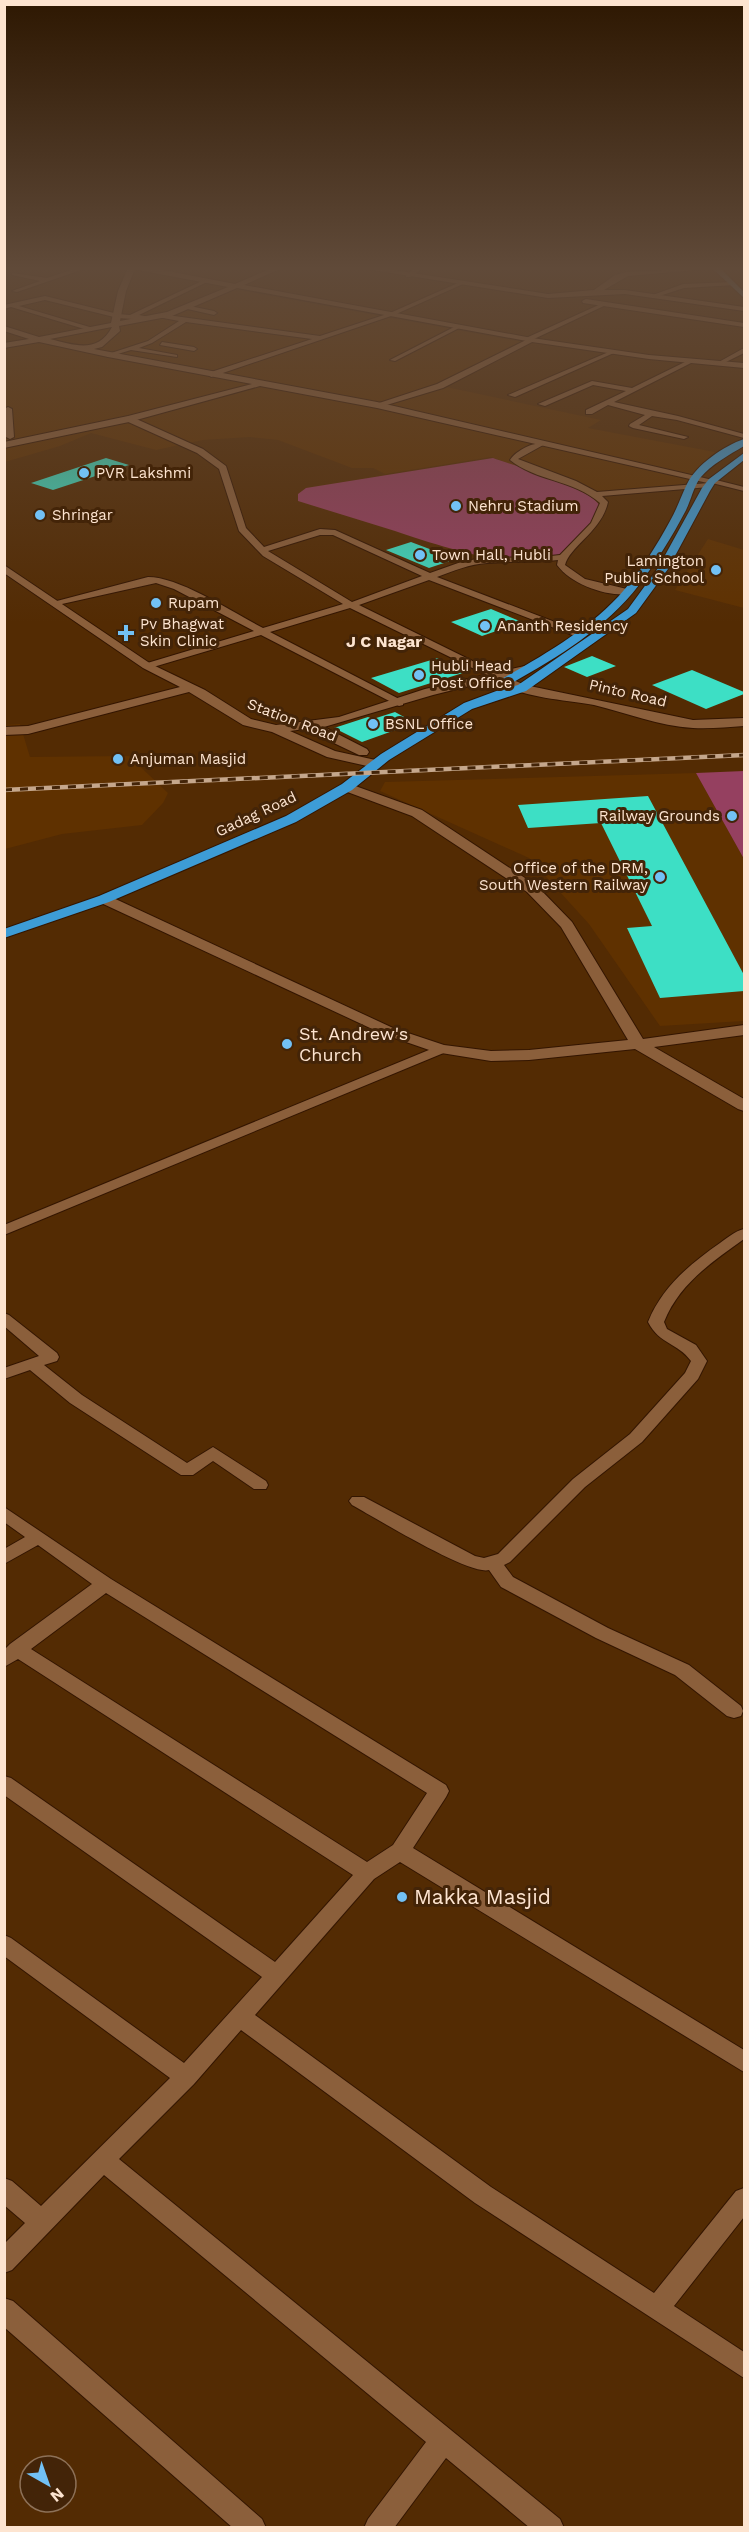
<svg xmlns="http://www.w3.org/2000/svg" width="749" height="2532" viewBox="0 0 749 2532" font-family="'Work Sans',sans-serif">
	<rect width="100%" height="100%" fill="#532b03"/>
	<!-- built -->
	<path fill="#5f3100" d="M232 289 523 342 437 385 601 420 588 428 715 452 689 481 679 488 632 492H589L491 457 385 474 373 468H352L278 440 250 437 203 440 156 450 91 433 60 446 5 462V349L151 318Z
		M708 539 744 550V608L675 590Z
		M20 724 30 757 129 756 168 793 163 803 142 825 62 834 5 849V725Z
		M696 773 744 859V1021L660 1026 589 924 529 858 380 791 385 782Z"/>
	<!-- green -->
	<path fill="#954060" d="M493 458C515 466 594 488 601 508 590 523 576 550 557 555 506 570 444 547 395 531 363 521 330 511 298 501V494L306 488Z
		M744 771V859L696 773Z"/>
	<!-- building -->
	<path fill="#3ddfc5" d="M106 458 129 465 53 490 31 483Z
		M411 542 456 559 429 568 386 550Z
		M491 609 522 622 482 636 451 622Z
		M592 656 616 666 587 677 564 667Z
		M438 658 466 672 399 693 371 678Z
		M692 670 744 692V694L706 709 652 685Z
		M395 712 415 723 362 742 334 728 368 717 373 719Z
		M648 796 744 975V991L660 998 627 928 652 926 601 823 528 828 518 805Z"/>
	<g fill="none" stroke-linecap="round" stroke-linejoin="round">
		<defs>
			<path id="street" d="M77 268H87L17 292 12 291 40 281 12 275V273L47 278Z
				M415 268H423L410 277H406V275Z
				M204 280 209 281 139 315 150 317 148 320 118 318 45 300 19 306 93 328 91 331 11 307 4 309V305L45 296 118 314 130 315Z
				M733 282 735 285 684 288 653 298 650 296 683 284Z
				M458 283 463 284 394 315 211 377 208 373 312 339 186 322 152 343 139 348 177 355V357L131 350 108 357 105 355 148 341 179 321 158 317 160 314 320 336 390 313Z
				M603 303 608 304 534 339V341L443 388 380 407 373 405 437 384 526 340V338Z
				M185 305 214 311 217 313 214 315 183 308Z
				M456 326 461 327 395 361 390 360Z
				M162 342 194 347 197 349 194 351 160 345Z
				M744 348V353L722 364 717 363Z
				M611 351 616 352 515 397 508 395Z
				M689 360 691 363 614 402 678 416 744 434V438L677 420 652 416 639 425 688 437 684 439 633 428 629 426 630 424 645 415 608 405 592 414H586V410L626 391 593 385 545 406 538 404 592 381 632 388Z
				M8 407 12 409 14 437 10 439 6 437 4 409Z
				M126 417H132L203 449 226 466 246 528 264 547 320 529 335 530 430 573 461 562 487 557 532 558 560 555 591 523 600 503C574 480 536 481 510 460 515 451 536 440 545 444L518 459 576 481 597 492 709 483V479H712L744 487V491L712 483V487H709L602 496 608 502C602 531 570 546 565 565L585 579 631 590V594C607 597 572 585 557 565L558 560C534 563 511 561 487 563 470 564 453 571 437 577L581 632V636H575L429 580 359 605 509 679V683H503L350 608 270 632 403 701V705L399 706 261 635 150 668H144V664L254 631 174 589 156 583 53 606V602L148 577C180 577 234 613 263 628L343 604 263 556 239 531 219 469 197 453 126 421ZM320 535H333L422 576 352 602 268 551Z
				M441 1045 448 1049 446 1052 4 1235V1225Z
				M744 1229V1239C712 1262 679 1284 664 1322L667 1329 696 1345 707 1361 698 1379 642 1442 585 1487 510 1562 504 1565 513 1577 608 1628 689 1665 741 1706 743 1711 741 1716 734 1718 727 1716 675 1675 596 1638 501 1587 489 1570C470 1576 374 1517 352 1505L349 1501 352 1497H364L475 1556 484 1558 498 1554 573 1479 630 1434 685 1373 691 1361C677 1342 660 1345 648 1322 662 1287 690 1264 720 1243 727 1238 735 1231 744 1229Z
				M4 1313 9 1315 57 1353 59 1357 57 1361 44 1365 82 1395 187 1463 213 1447 266 1481 268 1485 266 1489H254L213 1461 193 1475H181L70 1403 30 1370 4 1379V1368L39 1356 4 1326Z
				M4 1507 111 1579 446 1785 449 1791 446 1797 413 1848 744 2050V2072L400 1862 374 1879 255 2015 491 2187 654 2293 736 2191 744 2188V2217L674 2306 744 2352V2378L475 2203 241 2030 194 2084 119 2159 560 2519 564 2528H530L446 2458 394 2528H364L368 2519 426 2442 104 2175 12 2270 4 2273V2244L25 2223 4 2205V2178L12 2181 41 2206 170 2078 4 1956V1935L11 1938 184 2063 262 1977 4 1795V1776L11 1778 275 1962 353 1875 18 1659 4 1667V1650L10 1644 92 1584 38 1545 4 1564V1549L25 1537 4 1522ZM106 1593 427 1793 393 1845 367 1862 31 1649Z
				M4 2298 13 2301 262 2519 266 2528H233L4 2327Z"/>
			<path id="secondary" d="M128 268H152L235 284 272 268H282L244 285 532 338 649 355 744 363V368L649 359 532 342 237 288 172 316 119 326 120 331 102 347 94 349 377 402 717 481 712 484 377 408 260 386 129 422 4 448V442L128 416 252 384 108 357 39 342 4 348V343L29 339 4 331V326L39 337 111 323 118 291ZM135 269 138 270 228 287 167 312 120 321 126 291ZM112 327C98 354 74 345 50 339Z
				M360 268H380L548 294 594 290 615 275 627 272 717 268 628 276 604 290H625L744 307V311L625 294 548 298Z
				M586 299 744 323V327L583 303 582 301Z
				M4 565 151 664 205 690 251 719 276 725 339 717 425 689 529 665 535 668 533 670 433 695 324 727 367 749 369 752 367 755H359L315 734 312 728 290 731 335 751 380 761 382 764 380 767 376 768 327 757 272 732 243 725 189 692 28 734 4 735V727L28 726 180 687 143 668 4 573Z
				M506 677 525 685 693 720 744 718V726C728 727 710 729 693 728 659 726 627 713 594 705 569 700 517 698 500 681Z
				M347 783 422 810 537 886 572 922 643 1039 744 1025V1035L654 1047 744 1099V1111L738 1109 635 1049 529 1060 491 1061 435 1052 383 1034 99 902 97 899 104 895 109 896 393 1028 444 1045 491 1051 529 1050 628 1040 561 927 527 892 412 816 342 790 341 787Z"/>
			<path id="primary" d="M712 268H720L744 292V298Z"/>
			<path id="highway" d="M744 439V446C729 455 712 464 700 478 693 488 691 501 685 512 672 537 656 562 639 585 606 628 558 657 512 683L511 687 518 685 628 609 658 568 702 488 709 479 744 453V460L715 483 710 491 668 569 636 613 526 691 472 709 389 760 352 790 296 822 109 902 4 938V929L99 896 286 816 342 784 381 754 464 703 499 690 502 679C545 654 592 628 624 590 642 569 657 545 670 521 677 509 681 496 687 484 697 464 724 446 744 439Z"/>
		</defs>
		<!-- street casing -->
		<use href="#street" stroke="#331500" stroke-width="2"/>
		<!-- secondary casing -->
		<use href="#secondary" stroke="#331500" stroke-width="2"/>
		<!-- primary casing -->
		<use href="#primary" stroke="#331500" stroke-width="2"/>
		<!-- highway casing -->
		<use href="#highway" stroke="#331500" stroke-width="2"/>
		<!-- street -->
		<use href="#street" fill="#8b5f3b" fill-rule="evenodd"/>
		<!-- secondary -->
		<use href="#secondary" fill="#8b5f3b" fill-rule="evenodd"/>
		<!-- primary -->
		<use href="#primary" fill="#5c8498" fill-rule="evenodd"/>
		<!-- highway -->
		<use href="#highway" fill="#3d9cd6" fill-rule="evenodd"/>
		<defs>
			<path id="rail" d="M4 790 744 755"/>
		</defs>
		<!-- rail casing -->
		<use href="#rail" stroke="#c5a78c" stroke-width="4.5"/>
		<!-- rail -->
		<use href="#rail" stroke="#432408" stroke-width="3" stroke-dasharray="8" stroke-linecap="butt"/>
	</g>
	<!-- sky -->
	<linearGradient id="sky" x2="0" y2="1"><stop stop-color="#2e1802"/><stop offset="0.43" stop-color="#604a39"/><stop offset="1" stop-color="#604a39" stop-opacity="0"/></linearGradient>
	<rect width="749" height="623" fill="url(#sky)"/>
	<!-- markers -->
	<g fill="#72c1f5" stroke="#432408" stroke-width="2">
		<circle cx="84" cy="473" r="6"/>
		<circle cx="456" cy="506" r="6"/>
		<circle cx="40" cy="515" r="6"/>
		<circle cx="420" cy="555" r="6"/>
		<circle cx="716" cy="570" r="6"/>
		<circle cx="156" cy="603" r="6"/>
		<circle cx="485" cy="626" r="6"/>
		<path d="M123 624h6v6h6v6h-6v6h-6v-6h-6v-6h6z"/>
		<circle cx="419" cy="675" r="6"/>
		<circle cx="373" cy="724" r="6"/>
		<circle cx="118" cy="759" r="6"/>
		<circle cx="732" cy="816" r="6"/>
		<circle cx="660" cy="877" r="6"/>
		<circle cx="287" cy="1044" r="6"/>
		<circle cx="402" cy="1897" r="6"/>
	</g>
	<g text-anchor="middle" stroke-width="6" stroke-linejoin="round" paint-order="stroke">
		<!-- far-poi labels -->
		<g font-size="15" fill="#fde4d0" stroke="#432408" text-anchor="start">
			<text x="96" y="478">PVR Lakshmi</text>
			<text x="468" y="511">Nehru Stadium</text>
			<text x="52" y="520">Shringar</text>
			<text x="432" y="560">Town Hall, Hubli</text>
			<text x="704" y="566" text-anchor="end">Lamington<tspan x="704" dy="17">Public School</tspan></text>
			<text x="168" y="608">Rupam</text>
			<text x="140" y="629">Pv Bhagwat<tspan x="140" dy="17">Skin Clinic</tspan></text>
			<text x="497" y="631">Ananth Residency</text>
			<text x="431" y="671">Hubli Head<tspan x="431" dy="17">Post Office</tspan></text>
			<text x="385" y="729">BSNL Office</text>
			<text x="130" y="764">Anjuman Masjid</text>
			<text x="720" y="821" text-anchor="end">Railway Grounds</text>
			<text x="648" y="873" text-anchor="end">Office of the DRM,<tspan x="648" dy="17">South Western Railway</tspan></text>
		</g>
		<!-- far-street labels -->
		<g font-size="15" fill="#fde4d0" stroke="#432408">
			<text transform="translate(628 693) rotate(13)" y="5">Pinto Road</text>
			<text transform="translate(292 720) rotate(21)" y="5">Station Road</text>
			<text transform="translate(256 814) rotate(-25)" y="5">Gadag Road</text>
		</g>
		<!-- far-neighbourhood labels -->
		<g font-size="16" font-weight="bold" fill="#fde4d0" stroke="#432408">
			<text x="384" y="647">J C Nagar</text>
		</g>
		<!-- poi labels -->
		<g font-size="18" fill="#fde4d0" stroke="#432408" text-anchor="start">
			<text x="299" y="1040">St. Andrew's<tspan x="299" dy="21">Church</tspan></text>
		</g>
		<!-- near-poi labels -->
		<g font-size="21" fill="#fde4d0" stroke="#432408" text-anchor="start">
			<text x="414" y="1904">Makka Masjid</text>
		</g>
	</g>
	<!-- border -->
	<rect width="749" height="2532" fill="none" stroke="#fde4d0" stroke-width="12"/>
	<!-- north arrow -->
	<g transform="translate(48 2484) rotate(140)"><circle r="28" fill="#432408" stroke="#8d7158" stroke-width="1.5"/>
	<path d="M0-4.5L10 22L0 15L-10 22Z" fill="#72c1f5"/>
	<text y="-9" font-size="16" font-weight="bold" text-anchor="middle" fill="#fde4d0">N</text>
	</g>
</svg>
